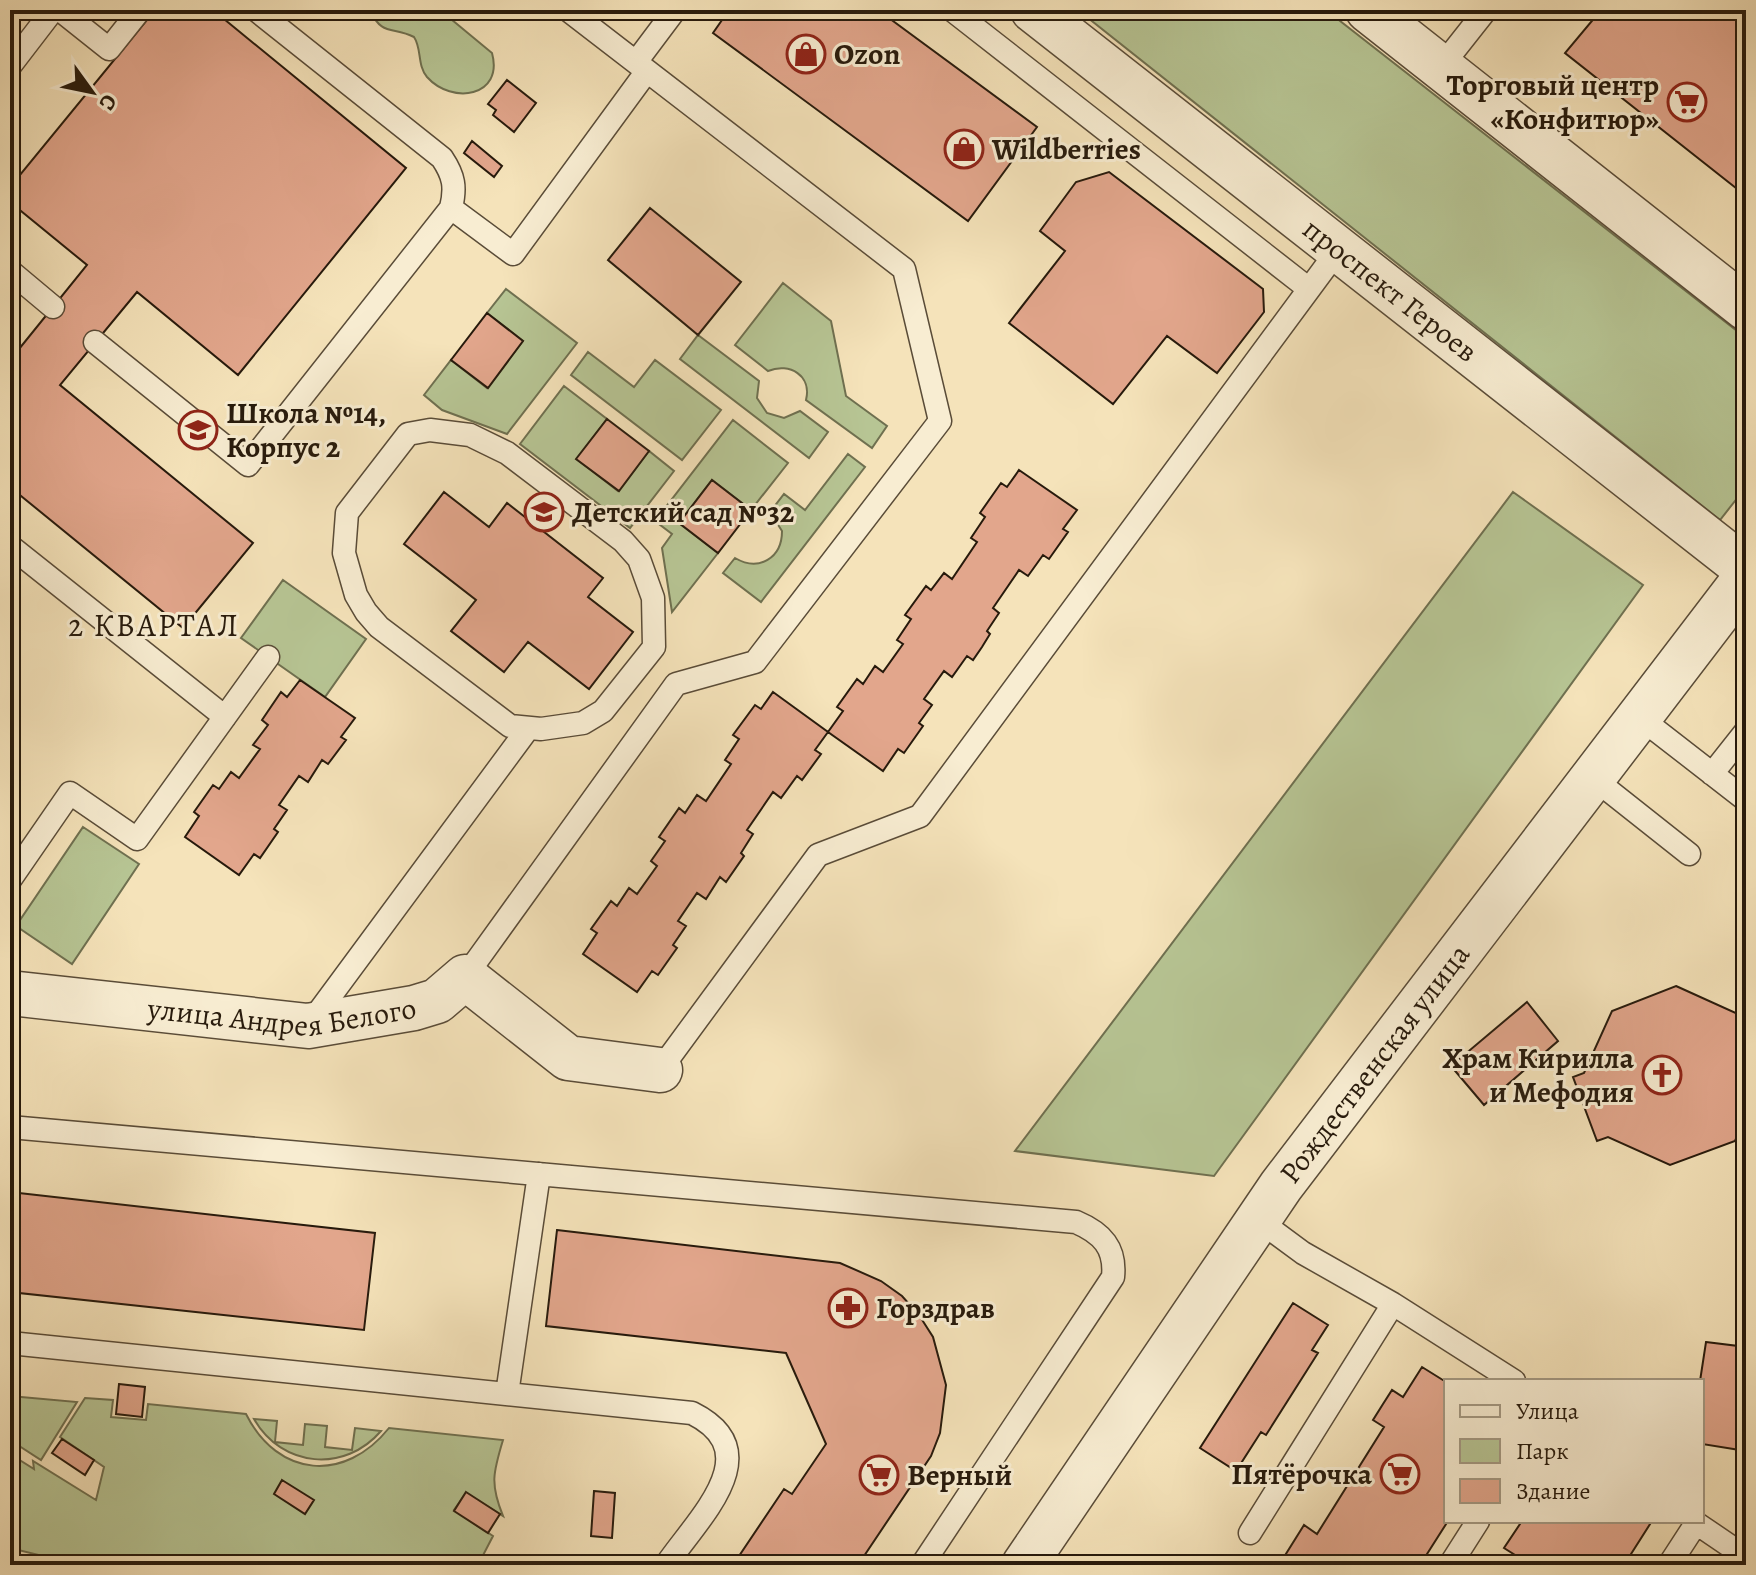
<svg xmlns="http://www.w3.org/2000/svg" width="1756" height="1575" viewBox="0 0 1756 1575" font-family="Alegreya,serif">
	<rect width="100%" height="100%" fill="#f5e3ba"/>
	<filter id="stains"><feTurbulence type="fractalNoise" baseFrequency=".0025" numOctaves="4"/><feColorMatrix values="0 0 0 0 .2 0 0 0 0 .09 0 0 0 0 .02 0 0 0 .5 -.17"/></filter>
	<radialGradient id="worn" r=".72"><stop offset=".6" stop-color="#630" stop-opacity="0"/><stop offset="1" stop-color="#630" stop-opacity=".3"/></radialGradient>
	<!-- green -->
	<path fill="#b7c594" stroke="#6f7050" stroke-width="2" d="M370 10H440L492 53C504 97 452 105 427 77 417 65 422 49 414 37 393 26 382 37 370 10Z
		M1078 10H1326L1746 338V487L1720 520Z
		M783 283 831 321 846 396 887 426 872 448 806 400C812 376 790 362 768 371L735 345Z
		M506 289 577 343 507 434 442 410 424 395 451 360 487 388 523 341 487 313Z
		M698 335 759 381 757 398 767 413 784 418 800 411 828 432 809 458 680 359Z
		M588 352 634 387 655 360 721 410 682 460 571 375Z
		M564 386 607 419 577 459 618 491 649 451 674 471 630 528 520 444Z
		M733 420 788 463 751 510 712 480 679 523 718 553 672 612 662 548 672 534 655 521Z
		M848 454 865 467 761 602 723 573 735 558C759 572 782 558 782 531L770 512 784 494 805 510Z
		M1513 492 1643 585 1214 1176 1015 1151Z
		M283 580 366 639 325 697 241 638Z
		M83 827 139 864 72 964 16 926Z
		M10 1396 77 1402 41 1460 10 1440Z
		M85 1398 113 1400 111 1417 146 1420 148 1404 246 1414C278 1478 345 1483 389 1428L503 1440C493 1473 490 1484 503 1516L466 1493 454 1510 493 1536 478 1565H250L248 1560 215 1565H51V1558L10 1548V1454L34 1469 33 1461 96 1500 104 1467 60 1437Z
		M254 1419 277 1421 275 1442 303 1445 305 1424 327 1426 325 1447 352 1450 355 1428 381 1431C345 1473 282 1468 254 1419Z"/>
	<!-- building -->
	<path fill="#e2a68c" stroke="#271a0c" stroke-width="2" d="M155 10H213L406 168 238 375 137 292 60 385 253 543 183 628 10 487V350L15 354 87 265 10 202V187Z
		M729 10H878L1037 127 968 221 713 33Z
		M1601 10H1746V196L1565 53Z
		M507 80 536 103 514 132 493 115 496 110 488 104Z
		M472 141 502 166 494 177 464 153Z
		M1109 172 1263 289 1264 312 1217 373 1167 336 1113 404 1009 323 1065 251 1040 231 1076 182Z
		M650 208 741 282 698 335 608 260Z
		M487 313 523 341 488 388 451 360Z
		M607 419 649 451 619 491 576 459Z
		M1019 470 1077 510 1063 529 1068 532 1049 559 1043 555 1028 576 1019 570 993 608 999 613 987 631 990 634 982 647 973 660 967 656 952 677 944 671 924 699 932 705 919 723 923 726 904 753 898 749 883 771 828 732 843 711 837 707 857 679 863 684 875 666 883 672 903 644 897 640 911 619 905 615 926 586 931 590 944 573 952 579 977 542 971 538 985 517 980 513 1001 483 1007 487Z
		M712 480 751 510 718 553 679 523Z
		M444 492 489 527 507 503 603 578 588 597 633 632 589 689 528 642 504 672 451 631 476 600 404 544Z
		M300 680 355 718 341 737 346 740 328 764 322 760 308 782 299 776 279 805 287 810 274 829 278 832 260 858 254 854 239 875 185 837 199 816 194 812 213 785 219 789 231 772 239 778 260 749 253 745 268 725 262 720 281 692 287 697Z
		M773 692 828 732 815 750 821 754 802 780 797 776 781 798 773 792 747 830 753 834 741 853 744 856 726 882 720 877 706 899 697 893 678 921 686 926 673 945 677 948 658 975 652 971 637 992 583 954 597 933 591 929 611 901 617 906 629 888 637 894 657 866 651 861 665 841 659 837 679 808 685 813 697 795 706 801 731 764 725 760 739 739 733 735 755 705 761 709Z
		M1676 986 1738 1014 1746 1027V1116L1735 1141 1670 1165 1608 1137 1597 1141 1573 1077 1584 1073 1612 1011Z
		M1527 1002 1558 1041 1484 1105 1451 1066Z
		M10 1192 375 1233 364 1330 10 1292Z
		M557 1230 840 1263 881 1281 902 1296 919 1315 933 1337 946 1385 940 1433 931 1456 858 1565H733L784 1489 792 1494 826 1444 786 1353 546 1326Z
		M1293 1303 1328 1325 1312 1350 1318 1353 1266 1435 1261 1432 1236 1471 1200 1448Z
		M1706 1342 1746 1347V1451L1702 1444 1700 1381Z
		M1422 1367 1446 1382 1448 1521 1420 1565H1279L1304 1525 1317 1534 1384 1427 1373 1420 1383 1404 1392 1390 1403 1397Z
		M119 1384 145 1387 142 1417 116 1414Z
		M62 1439 94 1460 85 1475 52 1453Z
		M282 1480 314 1500 305 1514 274 1494Z
		M594 1491 615 1493 612 1538 591 1536Z
		M466 1492 500 1514 488 1533 454 1511Z
		M1522 1521H1652L1624 1565H1531L1504 1548Z"/>
	<g fill="none" stroke-linecap="round" stroke-linejoin="round">
		<defs>
			<path id="service" d="M60 10 109 49 140 10
				M952 10 1309 289
				M636 62 675 10
				M10 66 53 10
				M1441 67 1486 10
				M451 208 513 254 647 71
				M10 271 53 307
				M95 342 248 465 451 208C456 187 454 176 442 158L256 10
				M430 430 470 435 507 453 623 541 639 559 653 598 654 647 603 711 583 723 541 729 510 726 379 627 366 612 356 595 344 553 347 513 408 434Z
				M10 546 225 717
				M1639 717 1746 800
				M1712 774 1746 731
				M1593 778 1689 854
				M10 880 70 793 137 839 268 657
				M465 977 676 684 755 662 940 421 904 269 568 10
				M309 1025 527 730
				M660 1070 818 855 920 816 1338 250
				M10 1127 1076 1222C1102 1233 1116 1248 1113 1277L922 1565
				M1257 1219 1303 1253 1393 1304 1514 1381
				M10 1343 692 1413C770 1452 699 1517 666 1565
				M507 1394 539 1174
				M1693 1521 1746 1557
				M1250 1533 1393 1304
				M1450 1565 1478 1521
				M1669 1565 1695 1525"/>
			<g id="minor">
				<path id="s1" d="M1033 10 1746 569"/>
				<path d="M1368 10 1746 308"/>
				<path id="s2" d="M10 993 308 1026 414 1008 437 1001 465 977 568 1058 660 1070"/>
				<path id="s3" d="M1024 1565 1281 1186 1746 577"/>
			</g>
		</defs>
		<!-- service casing -->
		<use href="#service" stroke="#5a4c38" stroke-width="25"/>
		<!-- minor casing -->
		<use href="#minor" stroke="#5a4c38" stroke-width="47"/>
		<!-- service -->
		<use href="#service" stroke="#f8edd2" stroke-width="22"/>
		<!-- minor -->
		<use href="#minor" stroke="#f8edd2" stroke-width="44"/>
	</g>
	<!-- icons -->
	<defs>
		<symbol id="shop-ring" viewBox="-11 -11 22 22"><circle r="9.5" fill="#f8edd2" stroke="#8f2418" stroke-width="1.5"/><path d="M-5-2.5h2.3a2.7 3.5 0 0 1 5.4 0H5L5.5 6h-11ZM-1.5-2.5h3a1.5 2.3 0 0 0-3 0Z" fill="#8f2418"/></symbol>
		<symbol id="supermarket-ring" viewBox="-11 -11 22 22"><circle r="9.5" fill="#f8edd2" stroke="#8f2418" stroke-width="1.5"/><path d="M-6-5.5h2.5l.6 2H6L4.5 2H-2.5L-4.4-4H-6ZM-1.5 3.2a1.3 1.3 0 1 0 .1 0ZM3 3.2a1.3 1.3 0 1 0 .1 0Z" fill="#8f2418"/></symbol>
		<symbol id="school-ring" viewBox="-11 -11 22 22"><circle r="9.5" fill="#f8edd2" stroke="#8f2418" stroke-width="1.5"/><path d="M0-5L7-2L0 1L-7-2ZM-4 1L0 2.5L4 1V4Q0 6-4 4Z" fill="#8f2418"/></symbol>
		<symbol id="church-ring" viewBox="-11 -11 22 22"><circle r="9.5" fill="#f8edd2" stroke="#8f2418" stroke-width="1.5"/><path d="M-1.2-6h2.4v3.5h3.3v2.4h-3.3V6h-2.4V-.1h-3.3v-2.4h3.3Z" fill="#8f2418"/></symbol>
		<symbol id="pharmacy-ring" viewBox="-11 -11 22 22"><circle r="9.5" fill="#f8edd2" stroke="#8f2418" stroke-width="1.5"/><path d="M-2-6h4v4h4v4h-4v4h-4v-4h-4v-4h4Z" fill="#8f2418"/></symbol>
	</defs>
	<g fill-rule="evenodd">
		<use href="#shop-ring" x="784" y="32" width="44" height="44"/>
		<use href="#supermarket-ring" x="1665" y="80" width="44" height="44"/>
		<use href="#shop-ring" x="942" y="127" width="44" height="44"/>
		<use href="#school-ring" x="176" y="408" width="44" height="44"/>
		<use href="#school-ring" x="522" y="490" width="44" height="44"/>
		<use href="#church-ring" x="1640" y="1053" width="44" height="44"/>
		<use href="#pharmacy-ring" x="826" y="1286" width="44" height="44"/>
		<use href="#supermarket-ring" x="1378" y="1452" width="44" height="44"/>
		<use href="#supermarket-ring" x="857" y="1453" width="44" height="44"/>
	</g>
	<g text-anchor="middle" stroke-width="6" stroke-linejoin="round" paint-order="stroke">
		<!-- poi labels -->
		<g font-size="30" font-weight="bold" fill="#271a0c" stroke="#f8edd2" text-anchor="start">
			<text x="834" y="64">Ozon</text>
			<text x="1659" y="95" text-anchor="end">Торговый центр<tspan x="1659" dy="34">«Конфитюр»</tspan></text>
			<text x="992" y="159">Wildberries</text>
			<text x="226" y="423">Школа №14,<tspan x="226" dy="34">Корпус 2</tspan></text>
			<text x="572" y="522">Детский сад №32</text>
			<text x="1634" y="1068" text-anchor="end">Храм Кирилла<tspan x="1634" dy="34">и Мефодия</tspan></text>
			<text x="876" y="1318">Горздрав</text>
			<text x="1372" y="1484" text-anchor="end">Пятёрочка</text>
			<text x="907" y="1485">Верный</text>
		</g>
		<!-- street labels -->
		<g font-size="30" fill="#271a0c" stroke="#f8edd2">
			<text dy="10" stroke="none"><textPath href="#s1" startOffset="454">проспект Героев</textPath></text>
			<text dy="10" stroke="none"><textPath href="#s2" startOffset="274">улица Андрея Белого</textPath></text>
			<text dy="10" stroke="none"><textPath href="#s3" startOffset="612">Рождественская улица</textPath></text>
		</g>
		<!-- neighbourhood labels -->
		<g font-size="32" letter-spacing="2" fill="#271a0c" stroke="#f8edd2">
			<text x="154" y="636">2 КВАРТАЛ</text>
		</g>
	</g>
	<!-- margin -->
	<rect width="1756" height="1575" fill="none" stroke="#f5e3ba" stroke-width="40"/>
	<rect x="12" y="12" width="1732" height="1551" fill="none" stroke="#271a0c" stroke-width="4"/>
	<rect x="20" y="20" width="1716" height="1535" fill="none" stroke="#271a0c" stroke-width="2"/>
	<!-- legend -->
	<rect x="1444" y="1379" width="260" height="144" fill="#f8edd2" stroke="#a49983" stroke-width="2"/>
	<rect x="1460" y="1405" width="40" height="12" fill="#f8edd2" stroke="#a49983" stroke-width="2"/>
	<text x="1516" y="1419" font-size="24" fill="#271a0c">Улица</text>
	<rect x="1460" y="1439" width="40" height="24" fill="#b7c594" stroke="#a49983" stroke-width="2"/>
	<text x="1516" y="1459" font-size="24" fill="#271a0c">Парк</text>
	<rect x="1460" y="1479" width="40" height="24" fill="#e2a68c" stroke="#a49983" stroke-width="2"/>
	<text x="1516" y="1499" font-size="24" fill="#271a0c">Здание</text>
	<!-- north arrow -->
	<g transform="translate(92 92) rotate(123)" stroke="#f8edd2" stroke-width="6" paint-order="stroke">
	<path d="M0-6L14 30L0 20L-14 30Z" fill="#271a0c"/>
	<text y="-12" font-size="22" font-weight="bold" text-anchor="middle" fill="#271a0c">С</text>
	</g>
	<rect width="100%" height="100%" filter="url(#stains)"/>
	<rect width="100%" height="100%" fill="url(#worn)"/>
</svg>
